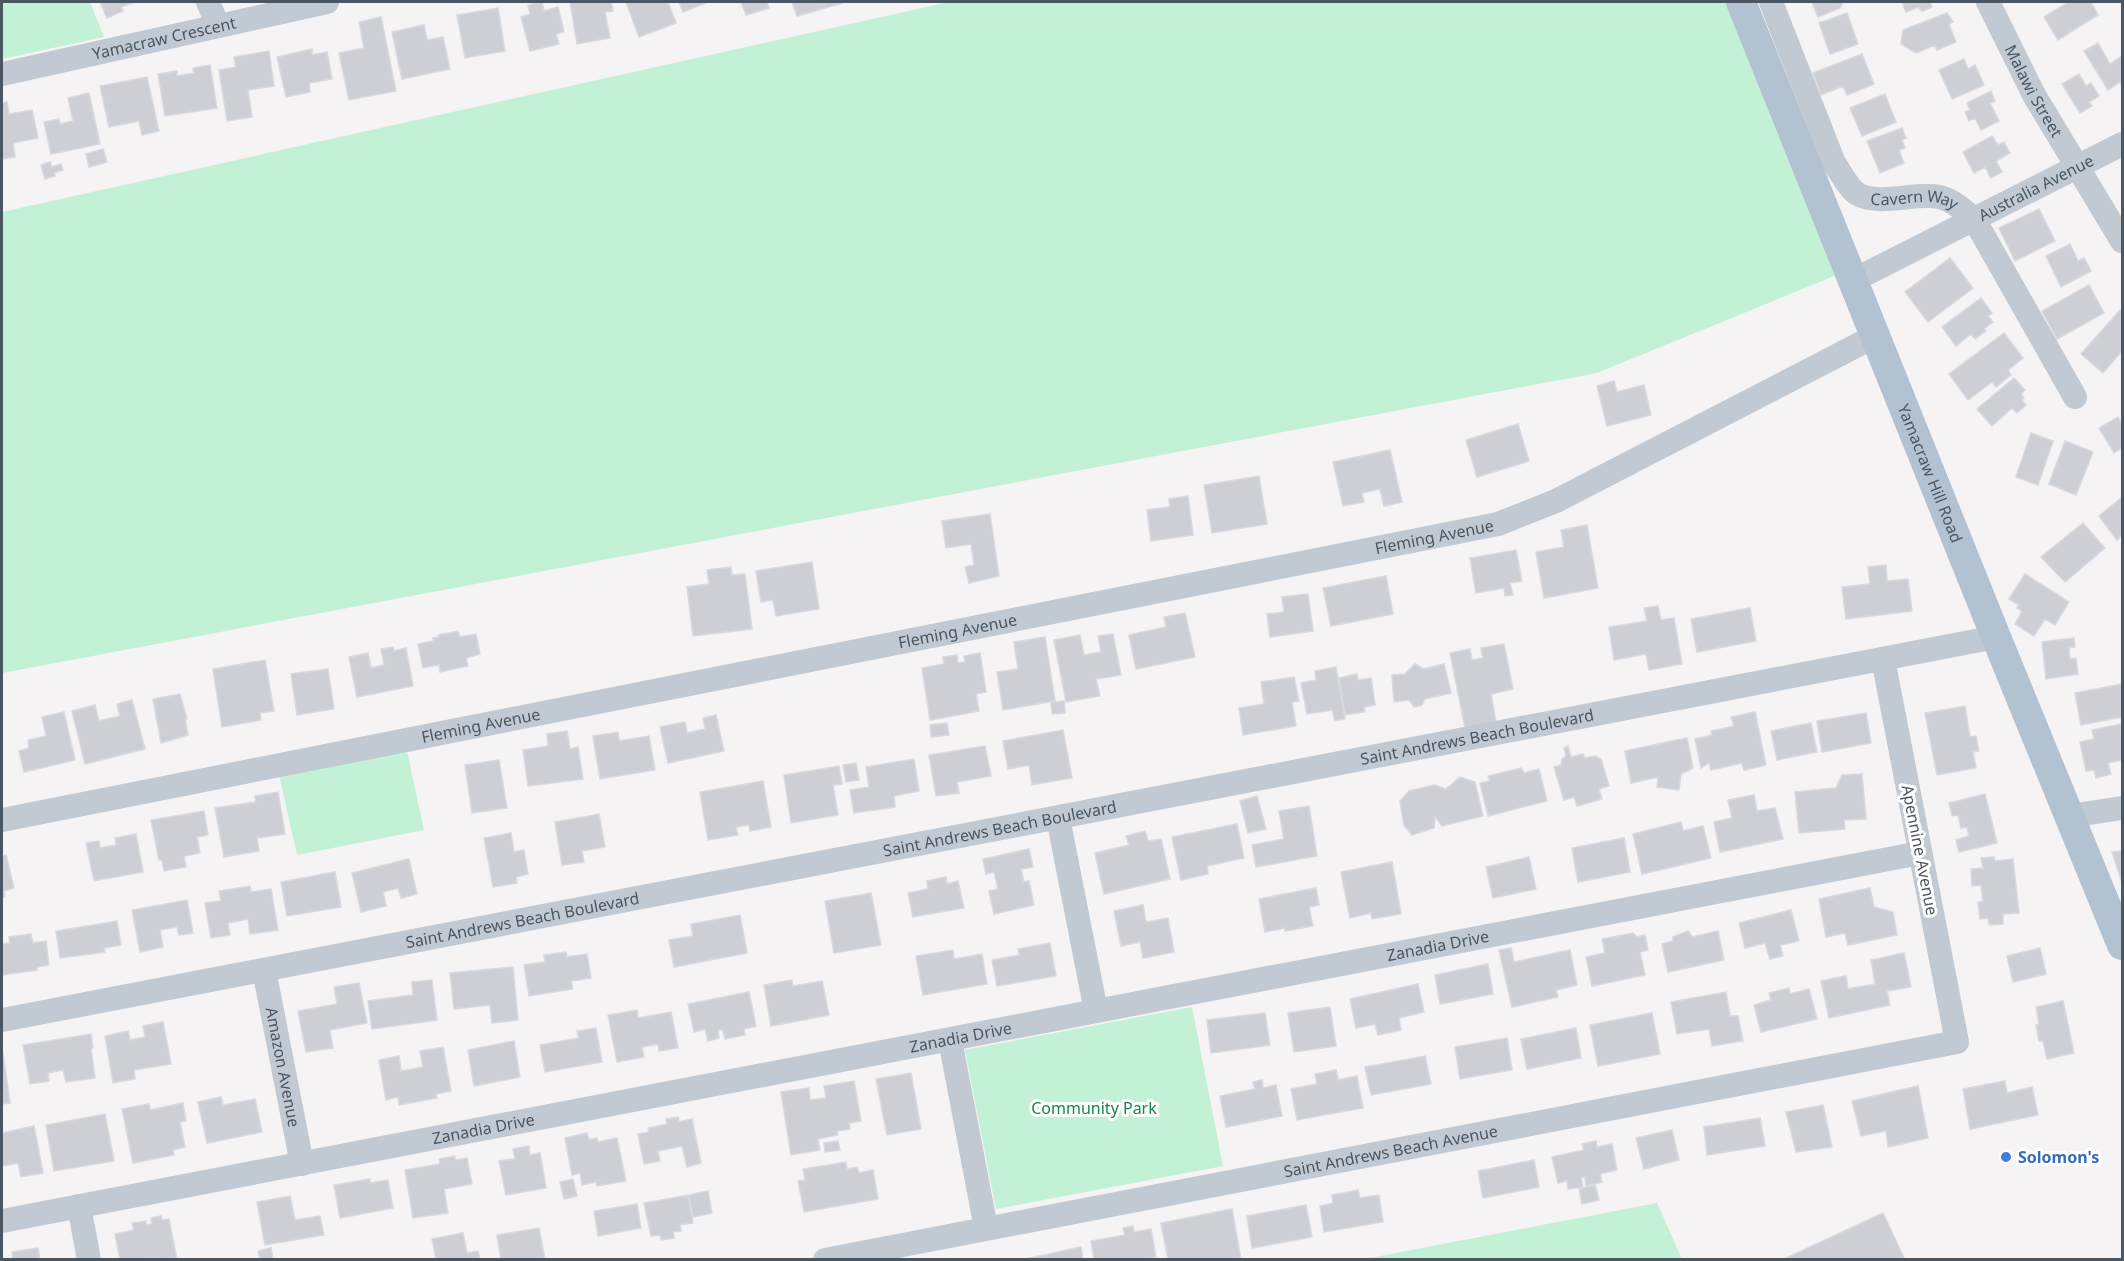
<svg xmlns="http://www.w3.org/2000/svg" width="2124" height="1261" viewBox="0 0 2124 1261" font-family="'Noto Sans',sans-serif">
	<rect width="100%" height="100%" fill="#f5f3f3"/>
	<!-- green -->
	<path fill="#c3f1d5" d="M2 2H90L104 37 2 59Z
		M949 2H1728L1839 274 1597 373 2 673V212Z
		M407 751 424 830 297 855 279 775Z
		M1192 1007 1223 1166 996 1209 965 1050Z
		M1657 1203 1682 1259H1365Z"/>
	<!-- building -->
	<path fill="#cdcfd5" stroke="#d7d9de" stroke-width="1.5" d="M100 2H135L121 7 123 11 107 18Z
		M542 2 544 11 558 7 564 32 556 34 559 44 530 51 521 17 530 14 528 5Z
		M570 2H611L613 11 605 12 610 38 577 44Z
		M626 2H668L676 23 639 37Z
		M679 2H708L683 12Z
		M741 2H767L769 8 746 15Z
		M792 2H843V3L797 16Z
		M1812 2H1843L1840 8 1818 17Z
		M1902 2H1930L1932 7 1922 11 1918 7 1906 12Z
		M2069 2H2091L2098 15 2058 40 2044 17Z
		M498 8 505 51 465 58 457 15Z
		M1847 13 1858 44 1830 54 1819 23Z
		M1947 13 1953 22 1949 24 1956 42 1937 50 1935 45 1916 53 1901 44 1903 30Z
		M381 17 396 91 349 100 339 53 364 48 359 22Z
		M424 25 427 40 443 37 450 69 402 79 392 32Z
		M2098 43 2110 64 2122 56V86L2120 82 2108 90 2084 51Z
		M312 49V55L327 52 332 79 309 83 310 92 286 97 277 57Z
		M269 51 274 86 248 90 252 117 227 121 219 70 236 67 234 57Z
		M1862 54 1874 84 1847 95 1843 86 1821 95 1813 73Z
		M1964 59 1968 69 1975 65 1984 85 1952 99 1939 70Z
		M210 65 217 108 165 116 158 74 177 71V76L194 73 193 68Z
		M2079 74 2086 86 2091 83 2099 96 2089 102 2092 106 2080 113 2062 84Z
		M147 77 159 131 142 135 139 121 109 127 100 86Z
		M1991 91 1995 101 1990 103 1999 121 1981 130 1975 118 1969 121 1965 112 1970 110 1967 103Z
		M89 93 100 144 51 154 44 122 59 119 60 124 73 121 68 98Z
		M1885 94 1896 122 1862 136 1850 108Z
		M7 102 9 114 32 110 38 138 13 143 15 157 2 159V103Z
		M1902 128 1906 138 1902 140 1905 148 1899 150 1904 163 1880 173 1867 141Z
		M1992 136 1998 145 2004 142 2010 153 1996 161 2002 172 1991 178 1985 167 1974 173 1963 152Z
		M103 149 107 162 89 167 86 154Z
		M50 162 52 167 61 164 63 170 54 173 55 176 45 179 41 165Z
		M2039 209 2055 241 2015 261 1999 228Z
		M2070 244 2078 261 2084 258 2091 271 2061 287 2046 256Z
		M1950 258 1973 288 1928 322 1905 292Z
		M2089 285 2104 313 2057 339 2042 311Z
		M1981 298 1992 313 1988 316 1993 322 1984 329 1986 331 1975 339 1971 334 1956 346 1942 327Z
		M2120 310 2122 312V351L2103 373 2081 354Z
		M2004 333 2023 358 2008 370 2011 375 1996 387 1992 382 1968 400 1949 374Z
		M2014 378 2025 390 2021 394 2024 398 2022 400 2026 405 2017 413 2012 408 1992 426 1977 409Z
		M1614 381 1617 392 1644 385 1651 415 1607 426 1597 386Z
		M2118 417 2122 425V448L2114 453 2099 428Z
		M1518 424 1529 461 1477 477 1466 440Z
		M2031 433 2053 441 2038 485 2016 477Z
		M2065 441 2093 452 2076 495 2049 484Z
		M1390 450 1402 502 1384 506 1380 489 1362 493 1364 502 1343 506 1333 462Z
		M1259 476 1267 524 1212 533 1204 485Z
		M1188 496 1193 535 1151 541 1147 510 1170 507 1169 499Z
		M2122 497V535L2117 540 2099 516Z
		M990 514 999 576 969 583 965 567 974 565 971 544 946 548 942 521Z
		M2083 523 2105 548 2065 582 2041 557Z
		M1587 525 1598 588 1544 598 1536 552 1564 547 1561 530Z
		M1516 550 1522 581 1510 583 1513 595 1505 596 1504 588 1476 593 1470 558Z
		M812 562 819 609 776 616 773 600 761 602 756 571Z
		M1886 565 1887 581 1908 579 1912 611 1846 619 1842 587 1870 584 1868 567Z
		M731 567 732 575 745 574 752 629 693 636 687 587 709 584 707 570Z
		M2025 574 2069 602 2055 625 2045 619 2034 636 2015 624 2022 611 2017 608 2019 605 2009 599Z
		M1386 576 1393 614 1331 626 1323 588Z
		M1308 594 1313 631 1270 637 1267 614 1284 612 1282 597Z
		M1658 606 1661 620 1674 618 1682 664 1649 670 1646 654 1614 660 1609 627 1647 621 1644 608Z
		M1750 608 1756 641 1697 652 1691 619Z
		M1185 613 1195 657 1136 669 1129 635 1166 627 1164 617Z
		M458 631 460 637 476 634 480 654 466 658 468 666 440 672 439 665 423 668 418 644 433 641V638L439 637 438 635Z
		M1113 634 1121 675 1096 679 1100 696 1066 702 1054 640 1080 635 1084 655 1101 652 1098 636Z
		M1045 637 1055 701 1003 710 997 672 1018 669 1014 642Z
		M2074 638 2075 647 2069 648 2070 659 2076 658 2078 674 2046 679 2042 642Z
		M1504 644 1513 689 1491 694 1497 727 1466 733 1450 653 1470 649 1472 660 1483 658 1481 648Z
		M393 647 394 651 406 648 413 686 357 697 349 657 368 653 371 668 384 665 381 649Z
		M980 653 986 692 976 694 979 711 930 720 922 668 944 664 943 657 957 655 958 663 965 662 964 656Z
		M265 660 274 711 260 713 261 720 222 727 213 669Z
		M1415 664 1424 669 1444 664 1451 693 1425 699 1422 705 1414 707 1409 700 1394 702 1392 675 1405 674Z
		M1336 667 1345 719 1335 721 1332 710 1307 714 1301 683 1316 680 1315 671Z
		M328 669 334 709 297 715 291 674Z
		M1357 674 1358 680 1371 678 1375 705 1364 707 1365 712 1345 715 1339 678Z
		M1294 677 1299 701 1292 702 1296 726 1243 735 1239 708 1264 704 1261 682Z
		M2122 684V717L2081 725 2075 693Z
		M180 694 187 719H185L188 735 161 743 153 699Z
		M132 700 145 749 85 764 72 711 95 705 99 721 120 716 117 704Z
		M1064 701 1065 713 1052 714 1051 703Z
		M1965 706 1970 737 1976 736 1979 751 1973 752 1976 768 1937 775 1925 713Z
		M64 712 75 760 24 772 19 751 29 748 28 740 46 736 42 717Z
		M1755 712 1766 765 1744 770 1742 763 1711 770 1709 763 1701 768 1695 739 1712 735 1711 731 1734 726 1731 717Z
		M1866 713 1871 743 1822 752 1817 721Z
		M716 715 724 751 668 763 660 727 685 722 687 733 705 729 703 718Z
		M947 723 949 735 931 737 930 725Z
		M1811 723 1817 752 1777 760 1771 731Z
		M2121 724 2122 760 2108 763 2111 774 2096 778 2094 770 2086 771 2080 742 2094 739 2092 730Z
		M1063 730 1072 778 1032 785 1029 765 1008 769 1003 741Z
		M567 731 570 749 578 747 583 779 528 786 523 750 548 746 547 734Z
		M618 732 619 741 649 736 655 770 600 779 593 736Z
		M1687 738 1693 768 1681 774 1679 790 1657 787 1658 777 1631 783 1625 751Z
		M985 746 991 776 957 782 959 793 936 796 929 755Z
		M1568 746 1571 757 1583 754 1585 758 1595 756 1601 759 1609 786 1599 789 1602 799 1577 806 1574 797 1564 800 1554 767 1561 765 1562 759 1566 756 1564 748Z
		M914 759 919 791 894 796 895 807 854 813 850 790 869 787 866 767Z
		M499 760 507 808 472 813 465 765Z
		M856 763 859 780 846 782 843 765Z
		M839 766 842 784 833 785 838 815 791 823 784 775Z
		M1521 768 1524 773 1539 769 1547 801 1488 816 1480 783 1490 781 1488 776Z
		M1862 774 1866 819 1844 820 1845 829 1799 833 1795 792 1836 788 1842 775Z
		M1460 777 1475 782 1483 816 1442 826 1435 817 1434 828 1412 835 1404 826 1400 801 1409 791 1434 785 1446 789Z
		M763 781 771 827 750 831 749 825 736 827 738 835 708 840 700 792Z
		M278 792 285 834 257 838 259 851 224 857 215 808 256 802 255 796Z
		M1985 794 1997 843 1959 852 1956 840 1969 836 1967 827 1961 828 1958 815 1952 816 1949 803Z
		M1754 795 1757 811 1775 808 1783 839 1720 852 1714 822 1732 818 1728 800Z
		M1257 796 1266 829 1248 833 1240 801Z
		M1309 806 1317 856 1256 867 1252 845 1284 839 1279 811Z
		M204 811 208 835 197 837 200 853 184 856 186 867 164 871 162 860H159L151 820Z
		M599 814 605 847 582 851 584 862 562 865 555 822Z
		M1681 822 1683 831 1703 826 1711 858 1642 874 1633 834Z
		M1237 824 1244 858 1207 866 1208 874 1181 880 1172 837Z
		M1145 831 1148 841 1161 839 1170 879 1104 894 1095 853 1129 845 1126 836Z
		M511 833 514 852 524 850 528 874 516 877 517 883 493 887 484 838Z
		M136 834 143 872 94 881 86 843 99 841 100 848 116 845 115 838Z
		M1624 838 1630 872 1578 882 1572 848Z
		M1029 849 1033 867 1021 869 1024 882 1029 881 1034 905 994 914 989 891 998 889 994 872 986 874 983 859Z
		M2122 851V883L2112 852Z
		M6 855 14 888 4 891 5 897 2 898V856Z
		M1529 857 1536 889 1493 898 1486 867Z
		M1994 857 1995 861 2013 859 2019 913 2003 914V924L1989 925 1988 918 1980 919 1978 902H1983L1981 885 1972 886 1971 869 1983 868 1981 858Z
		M409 859 417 894 401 898 398 888 383 892 386 906 361 912 352 873Z
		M1392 862 1401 914 1372 919 1371 913 1350 918 1341 872Z
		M335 872 341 907 287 916 281 882Z
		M946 877 947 884 958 881 964 908 913 917 908 893 928 889 927 881Z
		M250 886 251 892 271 889 278 930 250 934 248 919 228 923 230 935 211 938 205 903 221 901 219 891Z
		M1316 888 1319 905 1309 907 1313 926 1285 931V928L1265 932 1259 899Z
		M1870 888 1874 907 1893 912 1897 935 1848 945 1845 933 1826 937 1819 899Z
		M871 893 881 945 834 953 825 901Z
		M187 900 193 933 179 935 177 927 160 930 163 947 140 952 132 910Z
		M1143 905 1146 922 1168 918 1174 952 1143 958 1140 942 1121 946 1114 911Z
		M1791 910 1799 941 1780 945 1783 956 1770 959 1765 943 1745 948 1739 923Z
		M740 915 747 953 674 967 669 940 693 936 691 924Z
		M117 921 121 945 104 948 105 952 60 958 56 931Z
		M1688 931 1692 937 1718 931 1724 960 1668 972 1662 944 1673 941V937Z
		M1633 933 1637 937 1645 935 1648 950 1640 952 1645 975 1592 986 1586 957 1605 953 1602 939Z
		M31 934 33 943 46 941 49 965 37 967V970L2 975V944L10 943 9 937Z
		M1050 943 1056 976 997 986 992 960 1019 955 1018 949Z
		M1511 948 1514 962 1570 950 1577 985 1556 990 1558 997 1512 1007 1499 950Z
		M2040 948 2046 974 2013 982 2007 956Z
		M953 950 954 959 982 954 987 984 923 995 916 956Z
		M566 952 567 957 587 954 591 978 571 981 573 989 529 996 524 965 545 962 544 955Z
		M1904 953 1911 987 1887 991 1890 1005 1829 1018 1821 981 1846 976 1848 989 1875 984 1871 960Z
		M1488 964 1493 994 1440 1004 1435 975Z
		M513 967 518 1020 492 1023 490 1005 454 1009 450 973Z
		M432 980 437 1020 372 1029 368 1001 413 995 412 982Z
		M792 980 793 986 822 981 829 1015 771 1026 764 985Z
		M359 983 367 1023 330 1030 333 1048 306 1052 298 1011 337 1004 334 987Z
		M1418 984 1424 1012 1399 1018 1401 1030 1378 1035 1375 1024 1356 1028 1350 999Z
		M1789 988 1790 994 1809 989 1817 1019 1761 1032 1754 1005 1771 1000 1769 993Z
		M749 992 756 1026 744 1029 745 1035 725 1039 723 1030H718L719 1038 708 1041 705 1029 694 1032 688 1004Z
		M1726 992 1730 1016H1738L1743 1041 1712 1046 1709 1029 1677 1034 1671 1002Z
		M2063 1001 2074 1053 2047 1059 2043 1041H2039L2036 1025 2039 1024 2036 1007Z
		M1330 1007 1336 1046 1294 1052 1288 1013Z
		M637 1010 638 1018 671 1012 678 1048 659 1051 658 1044 642 1047 644 1057 617 1062 608 1015Z
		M1265 1013 1270 1045 1211 1053 1207 1020Z
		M1652 1013 1660 1054 1598 1066 1590 1025Z
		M163 1022 171 1064 134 1070 135 1079 113 1083 105 1036 128 1031 130 1040 145 1037 143 1026Z
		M596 1028 602 1062 545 1072 540 1045 579 1038 577 1031Z
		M1576 1028 1581 1058 1527 1069 1521 1039Z
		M91 1034 93 1048H91L95 1078 66 1082 63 1070 48 1073 49 1081 30 1084 23 1045Z
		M1507 1038 1512 1070 1460 1079 1455 1047Z
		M514 1041 520 1077 474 1086 468 1050Z
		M443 1047 451 1091 436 1094 437 1098 399 1105 398 1097 386 1100 379 1060 399 1056 401 1071 423 1067 420 1051Z
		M2 1053H3L10 1103 2 1104Z
		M1425 1056 1431 1084 1371 1095 1365 1067Z
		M1336 1070 1338 1080 1357 1076 1363 1108 1297 1120 1291 1089 1317 1084 1315 1074Z
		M911 1073 921 1129 887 1135 876 1079Z
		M1262 1080 1263 1088 1276 1085 1282 1116 1226 1127 1220 1096 1255 1089 1253 1082Z
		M854 1081 861 1121 849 1123 850 1129 837 1131 838 1135 818 1139 820 1150 791 1155 781 1092 809 1088 810 1100 826 1098 824 1086Z
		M2005 1081 2007 1093 2032 1087 2038 1115 1970 1129 1963 1089Z
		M1918 1086 1928 1138 1888 1147 1886 1131 1861 1136 1852 1101Z
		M221 1097 223 1105 255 1099 262 1132 207 1143 198 1102Z
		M183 1103 186 1121 180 1122 185 1147 173 1150 174 1155 133 1163 122 1109 149 1104 150 1110Z
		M1823 1105 1832 1147 1796 1152 1786 1112Z
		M105 1114 114 1161 54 1171 46 1125Z
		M678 1117 679 1122 692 1119 701 1163 687 1167 682 1146 658 1151 660 1161 644 1164 638 1134 649 1132 648 1128 667 1124 666 1119Z
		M1760 1118 1765 1146 1707 1155 1704 1127Z
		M34 1126 43 1173 21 1177 18 1163 2 1166V1133Z
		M1672 1130 1679 1160 1644 1169 1636 1138Z
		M587 1133 589 1140 597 1138 598 1142 617 1138 626 1181 597 1186 596 1182 582 1185 580 1173 572 1175 565 1138Z
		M838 1141 840 1150 825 1152 824 1143Z
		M1596 1141 1597 1147 1612 1144 1617 1170 1600 1174 1602 1182 1586 1186 1585 1177 1581 1178 1583 1187 1568 1189 1567 1181 1558 1183 1552 1157 1584 1150 1582 1144Z
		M529 1146 530 1155 540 1153 546 1188 506 1195 499 1161 515 1159 513 1149Z
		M455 1156V1160L467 1158 472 1184 444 1189 448 1213 413 1218 405 1170 440 1164 439 1159Z
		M1534 1160 1539 1187 1483 1198 1478 1171Z
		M846 1162 847 1169 857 1167 859 1173 873 1170 878 1199 804 1212 798 1181 805 1180 803 1169Z
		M370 1179V1183L388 1180 393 1208 340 1218 334 1185Z
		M573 1179 577 1196 564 1199 560 1182Z
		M1595 1185 1599 1200 1582 1204 1579 1189Z
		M1358 1190 1360 1198 1379 1195 1383 1222 1324 1232 1320 1206 1333 1203 1332 1195Z
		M708 1191 712 1213 693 1217 689 1195Z
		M688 1195 693 1223 680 1225 681 1231 673 1232 674 1238 661 1240 660 1235 651 1236 644 1203Z
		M290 1196 295 1220 320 1216 324 1235 265 1245 257 1202Z
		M637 1204 641 1228 598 1236 594 1211Z
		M1306 1205 1312 1237 1252 1248 1247 1216Z
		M1232 1209 1241 1260H1168L1161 1223Z
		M1883 1213 1905 1260H1782Z
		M161 1216 162 1220 169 1219 177 1260H154L153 1258 120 1260 115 1234 134 1230 132 1223 146 1221V1225L152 1224 151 1218Z
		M1133 1226 1134 1232 1151 1229 1156 1257 1141 1260H1094L1091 1241 1125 1235 1123 1228Z
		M539 1228 545 1260H501L497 1235Z
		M463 1233 467 1253 478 1251 480 1260H436L432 1239Z
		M1081 1247 1083 1260H1021Z
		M38 1248 40 1260H13L12 1252Z
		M271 1248 273 1259 260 1260 258 1251Z"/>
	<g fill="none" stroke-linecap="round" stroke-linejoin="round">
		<!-- minor -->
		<g stroke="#c1cad2" stroke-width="24">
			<path d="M208 2 218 26"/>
			<path id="s1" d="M1771 2 1834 163C1841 173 1847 186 1856 193 1877 207 1915 192 1939 197 1953 200 1963 210 1974 219L2075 397"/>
			<path id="s2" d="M1988 2 2034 95 2122 241"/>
			<path id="s3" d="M2 74 327 2"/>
			<path id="s4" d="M1854 280 2122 144"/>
			<path d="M2070 816 2122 808"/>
			<path d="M1058 818 1096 1011"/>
			<path id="s5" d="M2 820 1498 524 1556 501 1877 335"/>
			<path id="s6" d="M264 970 302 1164"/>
			<path id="s7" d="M2 1020 1996 637"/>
			<path d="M950 1040 986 1228"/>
			<path d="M79 1206 89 1260"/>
			<path id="s8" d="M2 1221 1920 853"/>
			<path id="s9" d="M825 1260 1957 1042 1883 659"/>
		</g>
		<!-- major -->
		<path stroke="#b3c2d1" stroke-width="30" id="s10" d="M1741 2 1996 637 2122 945"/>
	</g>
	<!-- markers -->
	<circle fill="#3f7fe0" stroke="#fff" stroke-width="2" cx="2006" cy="1157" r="6"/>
	<g text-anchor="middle" stroke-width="6" stroke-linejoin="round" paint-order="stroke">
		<!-- street labels -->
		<g font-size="16" fill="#4a5661" stroke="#fff">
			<text dy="6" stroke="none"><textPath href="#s3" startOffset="166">Yamacraw Crescent</textPath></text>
			<text dy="6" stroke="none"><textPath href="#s2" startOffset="100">Malawi Street</textPath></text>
			<text dy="6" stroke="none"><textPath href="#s4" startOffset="204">Australia Avenue</textPath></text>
			<text dy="6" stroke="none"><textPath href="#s1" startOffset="270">Cavern Way</textPath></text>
			<text dy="6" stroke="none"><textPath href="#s10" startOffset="508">Yamacraw Hill Road</textPath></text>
			<text dy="6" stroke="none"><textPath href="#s5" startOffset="1460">Fleming Avenue</textPath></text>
			<text dy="6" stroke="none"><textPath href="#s5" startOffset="974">Fleming Avenue</textPath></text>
			<text dy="6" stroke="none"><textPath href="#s5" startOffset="488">Fleming Avenue</textPath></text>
			<text dy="6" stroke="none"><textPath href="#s7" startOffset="1502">Saint Andrews Beach Boulevard</textPath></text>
			<text dy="6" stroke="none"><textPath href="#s7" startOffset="1016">Saint Andrews Beach Boulevard</textPath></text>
			<text transform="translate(1920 850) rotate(79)" y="6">Apennine Avenue</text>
			<text dy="6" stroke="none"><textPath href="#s7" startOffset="530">Saint Andrews Beach Boulevard</textPath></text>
			<text dy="6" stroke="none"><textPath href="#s8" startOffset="1462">Zanadia Drive</textPath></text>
			<text dy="6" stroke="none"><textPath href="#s8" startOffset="976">Zanadia Drive</textPath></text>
			<text dy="6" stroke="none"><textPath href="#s6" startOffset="99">Amazon Avenue</textPath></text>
			<text dy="6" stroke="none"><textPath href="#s8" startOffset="490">Zanadia Drive</textPath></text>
			<text dy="6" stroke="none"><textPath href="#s9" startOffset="576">Saint Andrews Beach Avenue</textPath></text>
		</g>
		<!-- park labels -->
		<g font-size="16" fill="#17864f" stroke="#fff">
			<text x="1094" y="1114">Community Park</text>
		</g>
		<!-- shop labels -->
		<g font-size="16" font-weight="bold" fill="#366cbe" stroke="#fff" text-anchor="start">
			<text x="2018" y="1163">Solomon's</text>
		</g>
	</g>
	<!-- border -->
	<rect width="2124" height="1261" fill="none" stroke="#4a5661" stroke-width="6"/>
</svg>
